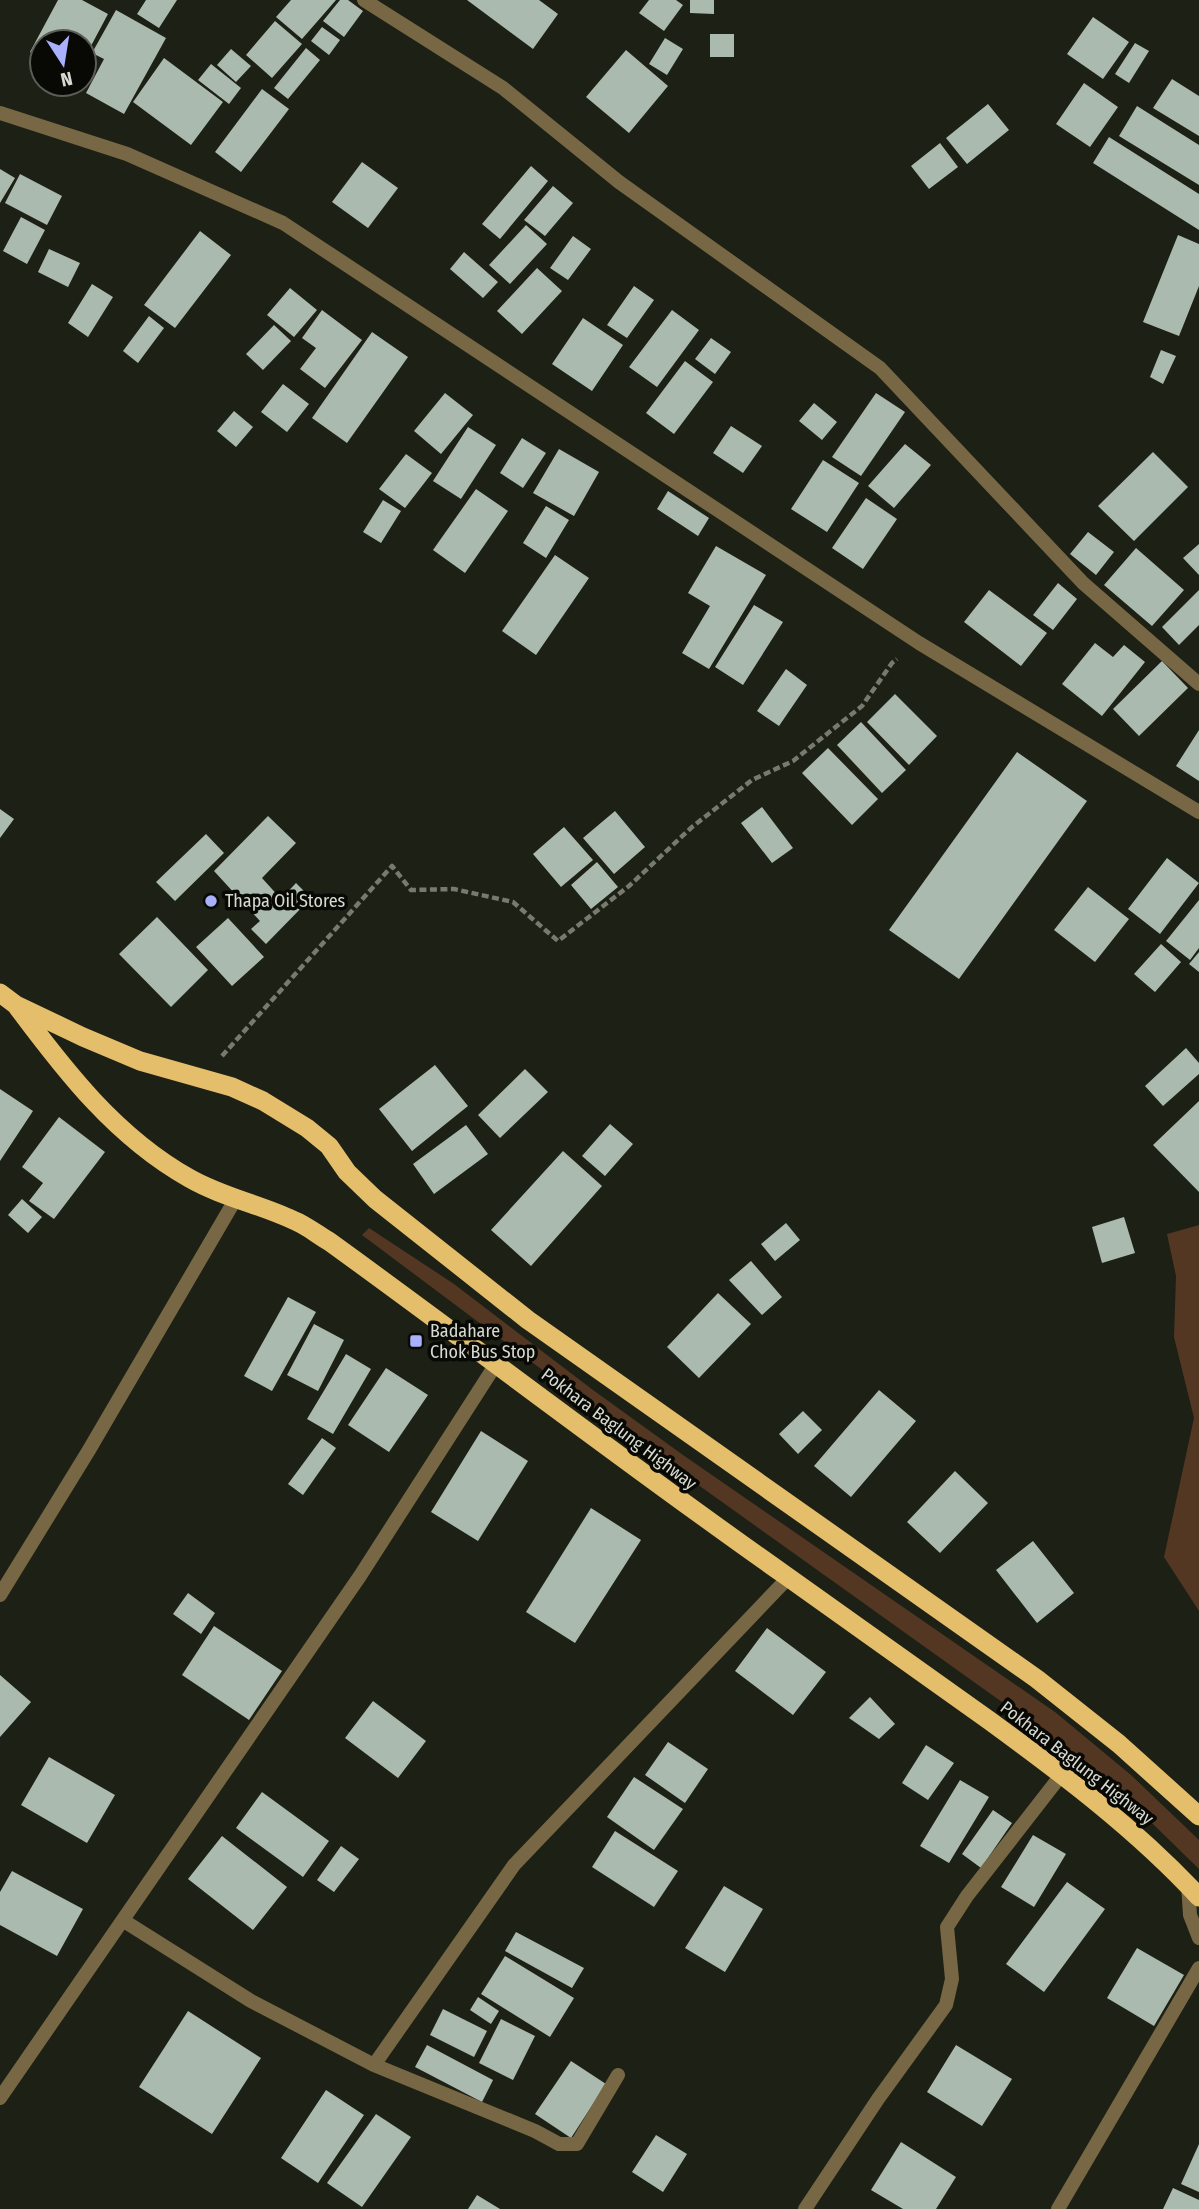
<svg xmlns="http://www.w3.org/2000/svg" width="1199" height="2209" viewBox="0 0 1199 2209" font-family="'Fira Sans Condensed',sans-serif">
	<rect width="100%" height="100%" fill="#1d2014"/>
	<!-- green -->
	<path fill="#543723" d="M1199 1225V1611L1164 1557 1194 1418 1174 1337 1176 1276 1167 1234Z
		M369 1228 454 1284 593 1390 683 1455 1055 1712 1131 1775 1199 1840V1869L1116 1788 1034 1725 648 1449 362 1235Z"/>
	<!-- building -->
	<path fill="#abbaae" d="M58 0H82L108 14 84 59V42H42V58L30 52Z
		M146 0H177L159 28 137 14Z
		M291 0H336L302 39 276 17Z
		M340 0H348L363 11 344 37 323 21Z
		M467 0H539L558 14 533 49Z
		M649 0H676L683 5 664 31 639 13Z
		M690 0H714V14L690 13Z
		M116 10 166 38 124 114 86 93 104 59 92 53Z
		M1093 17 1129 42 1103 79 1067 54Z
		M275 21 302 44 272 78 246 55Z
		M322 27 340 40 329 55 311 41Z
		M710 34H734V57H710Z
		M665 38 683 49 667 75 649 64Z
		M1135 43 1149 51 1129 83 1115 74Z
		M306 48 320 60 288 99 274 88Z
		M231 49 251 66 236 82 217 65Z
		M626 50 668 86 629 133 586 97Z
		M164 58 223 102 191 145 133 102Z
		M211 64 241 88 229 104 198 80Z
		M1172 79 1199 96V136L1153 108Z
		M1084 83 1118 107 1090 147 1056 124Z
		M262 89 289 109 241 172 215 152Z
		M988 104 1009 130 967 164 946 138Z
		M1137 106 1199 145V185L1119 136Z
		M1109 137 1199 194V230L1093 163Z
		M940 143 958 167 929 189 911 166Z
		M362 162 398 188 368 228 332 202Z
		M531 166 548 181 500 239 482 224Z
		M0 169 15 178 0 203Z
		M20 174 62 196 47 225 5 203Z
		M553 186 573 203 545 236 524 220Z
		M21 217 45 230 27 264 3 251Z
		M526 225 547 244 510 284 489 265Z
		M200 231 231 255 175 328 144 305Z
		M1178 235 1199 244V286L1179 336 1143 322Z
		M573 236 591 249 568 280 550 268Z
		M49 249 80 263 68 287 38 272Z
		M464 252 498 282 483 298 450 269Z
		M537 268 562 291 522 334 497 311Z
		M92 284 113 297 88 337 68 323Z
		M634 286 654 300 627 338 607 325Z
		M290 288 317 310 294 337 267 315Z
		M322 310 362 340 325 388 300 369 316 348 302 338Z
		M672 310 699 330 657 387 629 367Z
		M149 316 164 328 138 363 123 351Z
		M583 318 623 345 592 391 552 364Z
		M274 325 291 341 263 370 246 354Z
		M372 332 408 357 347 443 312 418Z
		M711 338 731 352 715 374 695 359Z
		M1161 350 1176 356 1163 384 1150 377Z
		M685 361 713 382 674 434 646 413Z
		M283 384 309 404 287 432 261 412Z
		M445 393 473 415 441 454 414 431Z
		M876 393 905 412 861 476 832 457Z
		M814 403 837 422 822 440 799 421Z
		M234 411 253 427 236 447 217 431Z
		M731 426 762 446 743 473 713 453Z
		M468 427 496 445 461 499 433 481Z
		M522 438 546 453 523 488 500 473Z
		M905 444 931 465 894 508 868 486Z
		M559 449 599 472 574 516 533 493Z
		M1153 452 1188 487 1134 541 1098 506Z
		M406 454 432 473 405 508 379 489Z
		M823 460 859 483 827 532 791 509Z
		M476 489 508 511 465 573 433 550Z
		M668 491 709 518 698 536 657 509Z
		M866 498 897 519 863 569 832 548Z
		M383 500 401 511 381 543 363 532Z
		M546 506 569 520 546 558 523 543Z
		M1088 532 1114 552 1096 575 1070 554Z
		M1199 544V575L1183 558Z
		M716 546 766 575 709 669 682 653 710 606 688 593Z
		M1136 548 1184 590 1152 626 1104 585Z
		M555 555 589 578 536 655 502 631Z
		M1058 583 1077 599 1053 630 1033 615Z
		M989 590 1047 633 1021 666 964 622Z
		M1199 590V625L1179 645 1162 627Z
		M754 605 783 622 743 685 715 667Z
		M1095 643 1113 657 1124 645 1145 662 1102 716 1062 684Z
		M1162 661 1188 688 1139 736 1113 709Z
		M786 669 807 685 779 726 757 711Z
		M895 694 937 736 909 765 867 722Z
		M861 722 906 770 882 793 837 745Z
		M1199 730V781L1176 766Z
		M828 748 878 799 852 825 802 773Z
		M1017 752 1087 801 959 979 889 930Z
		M762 807 793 848 772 863 741 823Z
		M0 809 14 819 0 838Z
		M615 811 645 847 614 874 583 838Z
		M268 816 296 843 262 878 281 899 296 883 311 898 266 944 251 929 260 921 214 871Z
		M564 827 593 860 561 887 533 854Z
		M206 834 224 853 175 901 156 882Z
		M1167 858 1199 883 1160 934 1128 909Z
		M597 862 618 887 591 909 571 885Z
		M1088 887 1129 919 1095 962 1054 930Z
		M1199 900V948L1190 960 1166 941Z
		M157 917 208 970 171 1007 119 954Z
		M228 918 264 957 232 986 196 947Z
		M1161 944 1181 962 1155 992 1134 974Z
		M1199 952V972L1189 964Z
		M1186 1048 1199 1063V1074L1163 1106 1145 1086Z
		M435 1065 468 1106 412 1151 379 1109Z
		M525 1069 548 1092 500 1138 478 1115Z
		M0 1089 33 1111 0 1161Z
		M1199 1101V1192L1153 1145Z
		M59 1117 105 1152 54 1219 29 1201 43 1183 22 1167Z
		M610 1124 633 1144 605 1176 582 1156Z
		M466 1125 488 1154 434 1194 413 1164Z
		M563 1151 602 1186 531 1266 491 1230Z
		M22 1199 42 1217 28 1233 8 1215Z
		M1124 1217 1135 1253 1102 1263 1092 1227Z
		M786 1223 800 1240 775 1261 761 1244Z
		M751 1261 782 1297 762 1315 729 1280Z
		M718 1293 751 1324 699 1378 667 1347Z
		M288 1297 316 1312 272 1391 244 1376Z
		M314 1324 344 1340 318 1391 287 1375Z
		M346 1354 371 1369 333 1434 307 1419Z
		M386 1368 428 1395 389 1452 348 1425Z
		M879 1390 916 1421 851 1497 814 1466Z
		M803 1411 822 1430 798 1454 779 1434Z
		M481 1431 528 1461 478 1541 431 1512Z
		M322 1438 336 1448 303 1495 288 1484Z
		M955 1471 988 1503 940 1553 907 1522Z
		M591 1508 641 1540 575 1643 526 1612Z
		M1033 1541 1074 1593 1037 1623 996 1570Z
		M188 1593 215 1613 201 1634 173 1614Z
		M214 1626 282 1671 249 1720 182 1675Z
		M767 1628 826 1672 793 1715 735 1671Z
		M0 1675 31 1702 0 1737Z
		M870 1697 895 1724 879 1739 849 1718Z
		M373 1701 426 1741 398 1778 345 1738Z
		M668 1742 708 1769 685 1803 645 1775Z
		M926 1745 954 1763 928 1800 902 1783Z
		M49 1757 115 1795 87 1843 21 1805Z
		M634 1777 683 1809 654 1850 607 1817Z
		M960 1780 989 1797 949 1863 920 1846Z
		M262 1792 329 1841 303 1877 236 1828Z
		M993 1810 1012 1823 981 1868 962 1854Z
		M615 1831 678 1871 654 1907 592 1867Z
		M1033 1835 1066 1854 1034 1907 1001 1887Z
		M222 1836 287 1887 253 1930 188 1879Z
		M341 1846 359 1859 334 1892 317 1880Z
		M12 1871 83 1909 57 1956 0 1925V1892Z
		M1067 1882 1105 1909 1044 1992 1006 1964Z
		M724 1886 763 1909 725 1972 685 1948Z
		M516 1932 584 1968 572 1988 505 1951Z
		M1137 1948 1184 1975 1154 2026 1107 1998Z
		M505 1956 574 1998 550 2037 481 1994Z
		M478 1997 499 2011 491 2024 470 2010Z
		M443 2009 487 2031 474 2057 430 2035Z
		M188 2011 261 2058 212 2134 139 2087Z
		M501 2019 535 2036 513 2080 479 2063Z
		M427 2045 493 2080 482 2102 415 2067Z
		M956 2045 1012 2079 982 2126 927 2092Z
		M571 2061 606 2084 571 2138 535 2114Z
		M326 2090 364 2115 318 2183 281 2158Z
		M376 2114 411 2137 362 2207 327 2183Z
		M656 2135 687 2154 663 2192 632 2172Z
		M901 2142 956 2177 936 2209H903L871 2190Z
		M1199 2144V2192L1181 2184Z
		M1173 2188 1199 2200V2209H1163Z
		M477 2195 500 2209H468Z"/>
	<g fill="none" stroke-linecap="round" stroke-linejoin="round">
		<!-- path -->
		<path stroke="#777a6f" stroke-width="4.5" stroke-dasharray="7 3.5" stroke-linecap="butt" d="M222 1056 392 866 411 890 454 889 513 902 558 941 629 886 692 827 752 780 793 761 862 706 892 663 897 659"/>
		<!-- minor -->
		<path stroke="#776744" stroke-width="14" d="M364 0 503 88 619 182 880 368 1083 583 1199 684
			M0 113 127 154 283 223 919 643 1199 812
			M0 1595 89 1450 235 1200
			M1188 1884 1190 1915 1199 1938
			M124 1921 251 2001 374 2065 535 2131 559 2144H577L618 2075
			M374 2065 514 1865 788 1578
			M0 2098 360 1576 496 1364
			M805 2209 878 2099 946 2005 952 1979 947 1927 967 1896 1062 1774
			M1058 2209 1199 1968"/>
		<!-- trunk -->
		<path stroke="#e4be6a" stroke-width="19" d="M0 993 16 1005 83 1037 140 1061 232 1087 263 1101 307 1128 329 1146 347 1172 375 1199 528 1320 1037 1679 1119 1744 1199 1816
			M16 1005C65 1071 116 1137 189 1178 222 1197 259 1204 293 1220 306 1225 318 1235 330 1242 482 1352 631 1467 785 1575 853 1624 922 1672 990 1721 1064 1775 1137 1830 1199 1897"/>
	</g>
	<!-- markers -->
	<g fill="#a9b0fc" stroke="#080905" stroke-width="2.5">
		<circle cx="211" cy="901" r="7"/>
		<rect x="409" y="1334" width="14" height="14" rx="3.5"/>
	</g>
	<g text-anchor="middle" stroke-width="7" stroke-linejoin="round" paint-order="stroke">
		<!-- poi labels -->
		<g font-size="18" fill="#d7dad1" stroke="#080905" text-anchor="start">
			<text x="225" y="907">Thapa Oil Stores</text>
			<text x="430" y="1337">Badahare<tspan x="430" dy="21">Chok Bus Stop</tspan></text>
		</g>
		<!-- street labels -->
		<g font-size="18" fill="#d7dad1" stroke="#080905">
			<text transform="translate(619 1429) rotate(37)" y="6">Pokhara Baglung Highway</text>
			<text transform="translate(1077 1763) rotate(38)" y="6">Pokhara Baglung Highway</text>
		</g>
	</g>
	<!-- north arrow -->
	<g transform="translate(63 63) rotate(168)"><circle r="33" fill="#080905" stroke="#5b5d57" stroke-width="2"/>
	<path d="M0-5L12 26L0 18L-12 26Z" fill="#a9b0fc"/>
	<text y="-10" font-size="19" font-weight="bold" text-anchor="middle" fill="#d7dad1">N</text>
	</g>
</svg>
